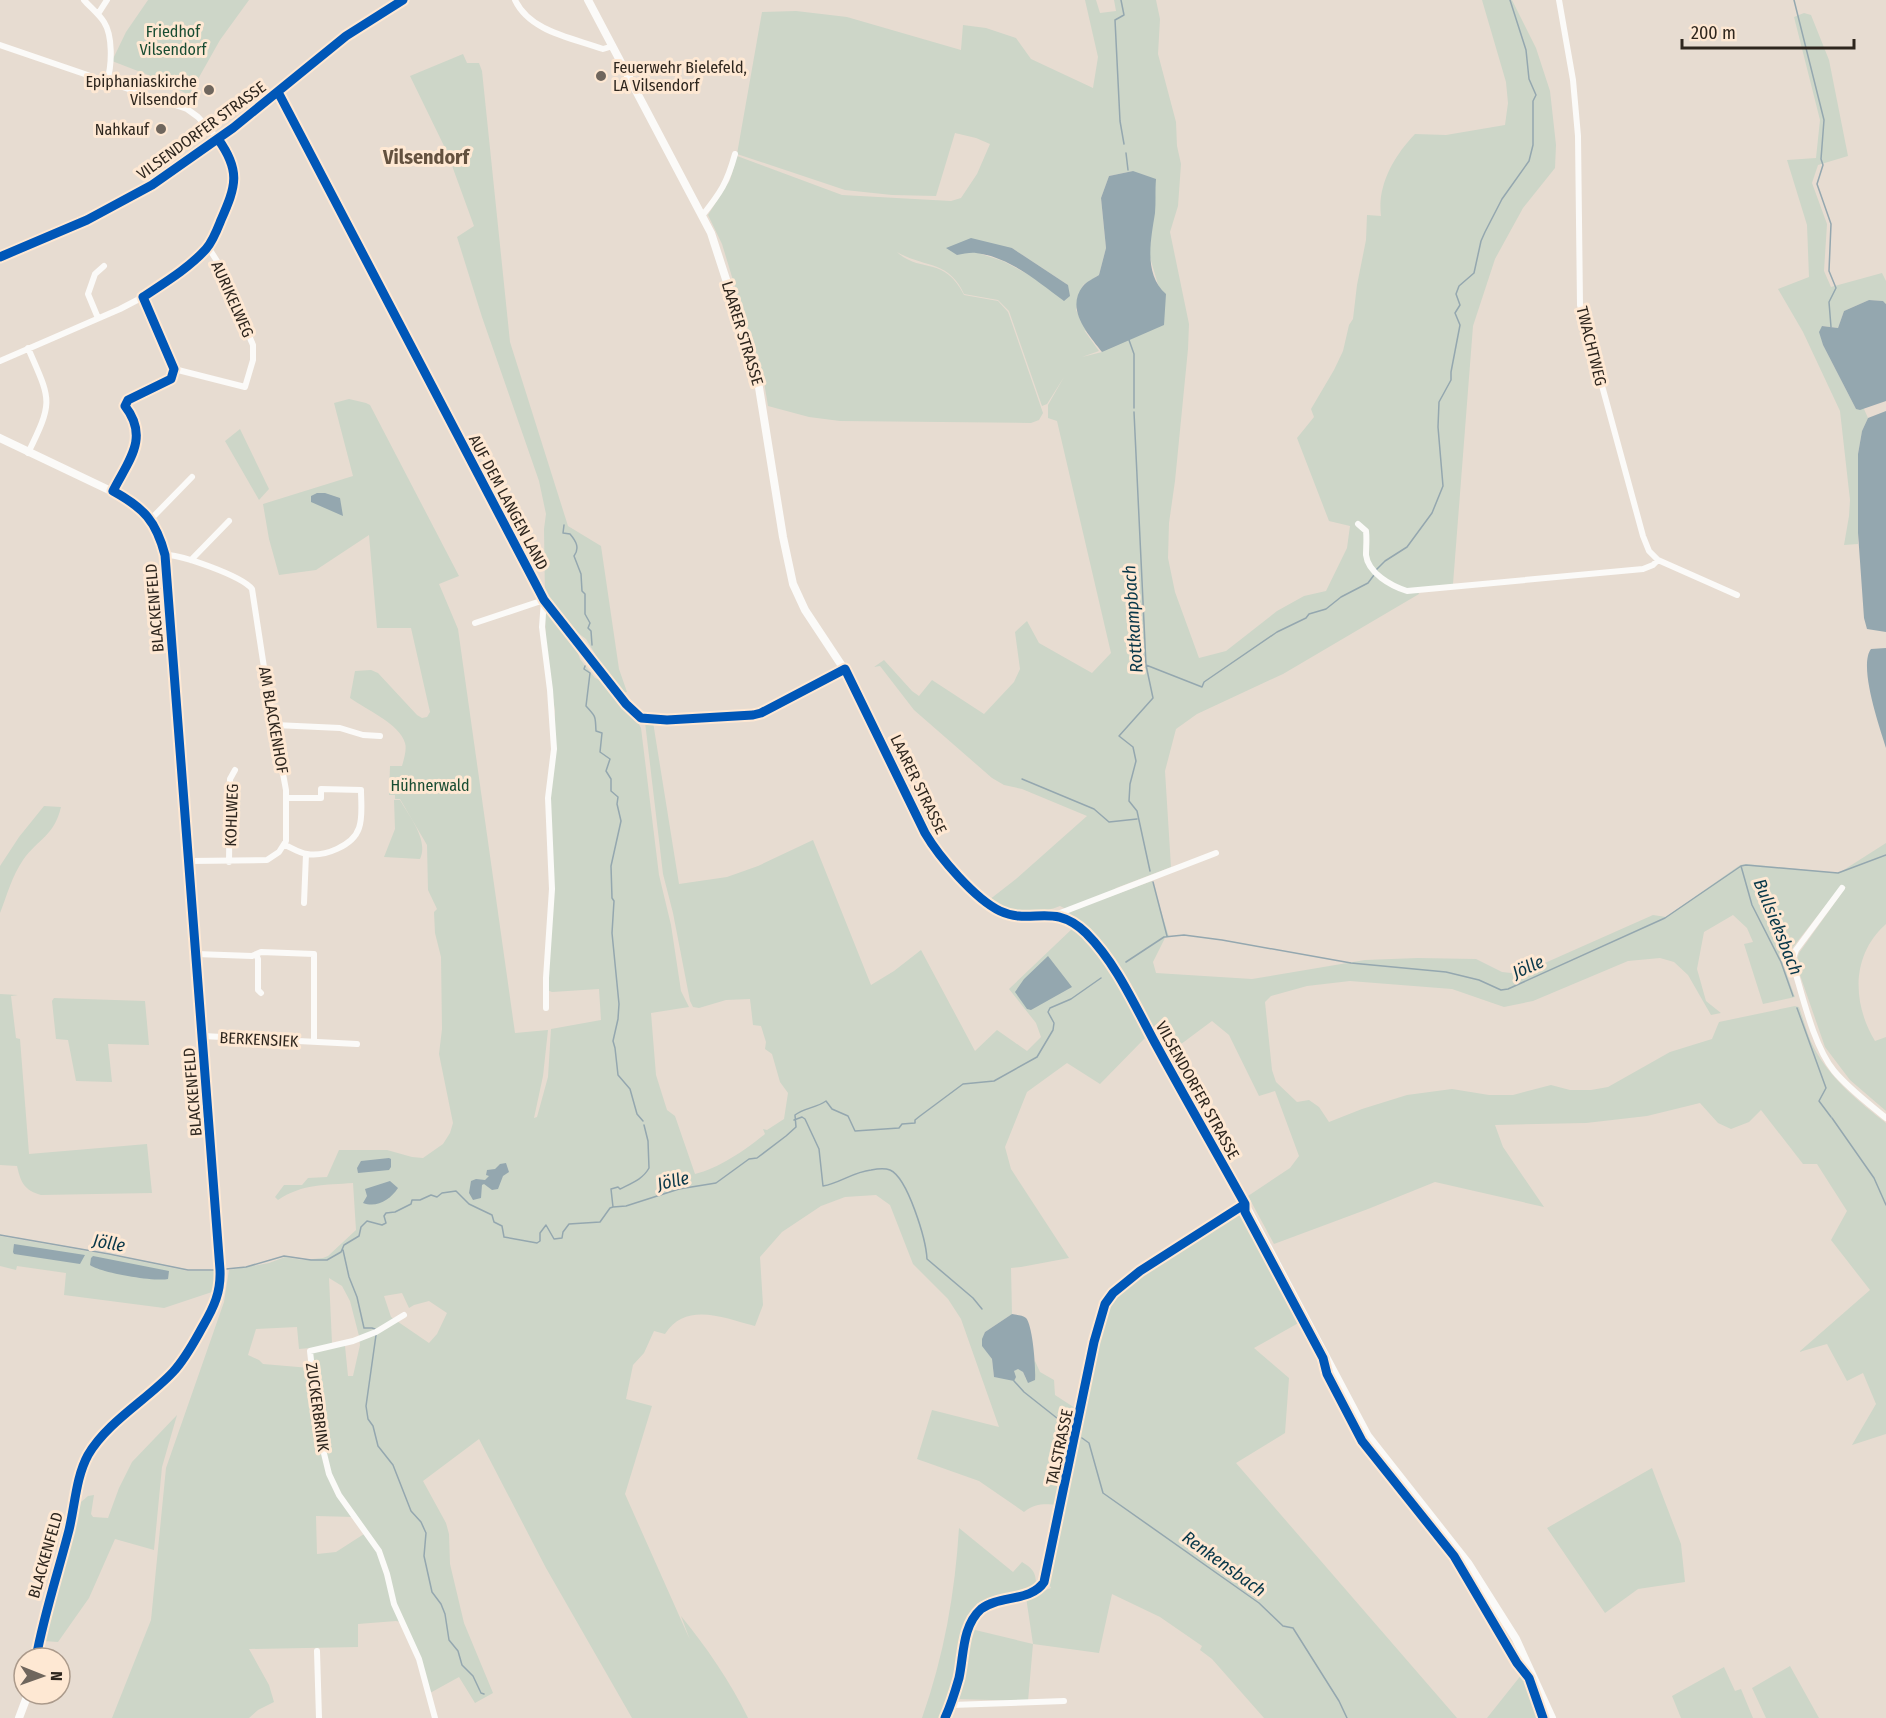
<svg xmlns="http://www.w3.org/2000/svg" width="1886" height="1718" viewBox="0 0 1886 1718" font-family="'Fira Sans Condensed',sans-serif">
	<rect width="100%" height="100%" fill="#e7dcd1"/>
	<!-- green -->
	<path fill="#cdd6c8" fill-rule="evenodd" d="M148 0H249L220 40 189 95 156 78 112 61 126 32Z
		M1085 0H1096L1100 13 1116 11 1114 0H1156L1160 19 1158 54 1176 122 1177 146 1181 164 1178 206 1170 232 1189 324 1188 349 1175 481 1169 523 1168 558 1175 592 1199 658 1226 651 1277 611 1304 596 1326 591 1347 548 1350 526 1329 521 1297 438 1314 417 1311 409 1334 370 1343 351 1349 325 1353 319 1357 285 1366 240 1367 215 1381 216C1377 185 1394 156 1415 134L1446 135 1505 125 1508 103 1506 82 1482 0H1512L1536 48 1550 91 1556 145 1555 168 1523 208 1495 259 1473 326 1453 584 1417 589 1419 594 1283 674 1197 714 1176 729 1165 771 1171 867 1116 888 1106 898 1152 881 1169 937 1165 938 1153 962 1156 973 1252 979 1365 960 1418 958 1476 959 1502 972 1520 974 1653 915 1666 917 1740 865 1747 864 1839 873 1886 843V924C1851 955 1852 1003 1875 1041L1886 1037V1111L1850 1080 1825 1047 1800 975 1797 960 1799 953 1846 887 1837 891 1782 961 1795 997 1763 1004 1744 944 1753 942 1747 928 1733 915 1704 932 1697 969 1706 1001 1721 1013 1711 1015 1688 975 1674 962 1660 958 1628 961 1533 1001 1504 1007 1452 989 1350 981 1307 986 1271 996 1265 1002 1272 1070 1276 1082 1297 1102 1309 1100 1319 1107 1329 1122 1362 1109 1407 1095 1452 1089 1489 1095H1513L1551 1085 1570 1090H1591L1608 1087 1670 1052 1712 1039 1719 1022 1795 1006 1799 1007C1804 1020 1807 1035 1814 1048 1830 1078 1859 1102 1886 1123V1434L1852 1445 1876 1404 1863 1373 1847 1381 1827 1344 1799 1352 1870 1290 1831 1240 1847 1211 1817 1164H1803L1761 1110 1749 1122 1731 1129 1718 1123 1700 1103 1647 1116 1586 1123 1495 1125 1503 1147 1544 1207 1435 1182 1368 1209 1274 1244 1248 1196 1290 1168 1299 1156 1275 1091 1259 1096 1229 1035 1212 1021 1165 1056C1146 1019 1126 967 1098 937 1090 928 1079 920 1069 913L1068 910 1060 906C1039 915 1008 913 989 900L1016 879 1087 816 1022 789 1004 785 992 778 914 710 880 666 874 667 884 660 912 691 919 696 932 680 984 714 1014 682 1020 669 1015 632 1027 621 1039 643 1092 673 1111 653 1057 421 1048 418V405L1064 377 1047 404 1042 406 1009 311 998 300 964 294C949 260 924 268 897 252 921 274 944 255 964 295L998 301 1008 312 1043 413 1039 420 1031 423 840 421 809 417 768 406 764 382 722 244 708 215 730 180 737 156 842 195 951 201 961 198 977 174 990 144 976 138 955 133 936 196 892 195 845 190 737 154 762 12 796 11 847 17 961 50 963 25 986 28 1016 38 1031 59 1093 88 1098 57ZM1133 171 1151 237 1149 254 1159 288 1102 352 1082 357 1099 351 1084 330 1087 332 1076 310 1083 285 1099 275 1106 248 1101 198 1109 176ZM1012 248 1068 285 1031 276 1003 261 975 252Z
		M1804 13 1811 15 1829 60 1848 156 1818 165 1812 183 1827 224 1824 271 1831 287 1882 273 1886 281V304L1883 301 1869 300 1844 311 1838 328 1822 326 1821 337 1823 345 1856 409H1864L1868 418 1862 431 1858 454V544L1844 545 1849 516 1850 500 1840 411 1803 332 1778 289 1809 277 1807 225 1787 160 1816 158 1820 120 1794 17Z
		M463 54 467 63H479L482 71 510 342 568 526 601 546 619 669 627 692 623 693 609 677 586 639 566 624 545 597 544 529 546 514 539 481 482 317 457 237 474 226 447 152 410 76Z
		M349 399 366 403 370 405 459 576 439 584 458 629 515 1033 548 1030 543 1076 534 1118 537 1117 548 1077 551 1029 601 1020 599 989 552 992 547 990 553 897 549 814 555 711 546 653 545 609 578 653 580 659 595 678 604 681 636 719 641 728 659 875 671 925 681 991 689 1007 651 1013 656 1075 667 1110 675 1116 695 1174C718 1169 747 1149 765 1134L763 1129 767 1130 784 1119 788 1093 780 1082 772 1054 765 1049 766 1042 761 1026 753 1025 750 999 726 1000 699 1008 693 1007 690 1001 673 913 663 874 645 722H653L679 884 727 877 758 866 813 840 871 985 894 971 921 950 975 1051 997 1030 1027 1051 1041 1037 1036 1023 1009 989 1074 927C1108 955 1126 999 1145 1038L1100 1084 1067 1063 1027 1092 1005 1147 1011 1169 1069 1258 1021 1267 1011 1268 1012 1314 985 1332 982 1345 992 1359 994 1377 1005 1378 1018 1368 1023 1372 1026 1379 1035 1373 1033 1366 1035 1361 1040 1372 1054 1380 1055 1395 1078 1410 1058 1505C1044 1504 1036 1503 1024 1512L979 1481 917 1459 932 1410 999 1427 961 1319 948 1299 913 1264 890 1205 876 1195 845 1197 821 1206 782 1232 760 1257 763 1305 755 1326C724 1318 686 1301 665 1334L654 1331 644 1353 633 1365 626 1399 652 1406 625 1494 690 1640 681 1616C707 1648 730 1681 748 1718H632L546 1568 479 1439 423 1481 446 1523 449 1534 450 1564 464 1623 493 1693 475 1703 459 1677 430 1693 404 1623 396 1621 358 1624V1647L249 1649 269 1685 274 1702 258 1710 249 1718H112L151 1620 166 1468 224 1302 229 1270 269 1263 285 1257 303 1260 323 1258 328 1256 356 1230 353 1183C326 1185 301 1184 278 1200L275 1197 284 1185H302L308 1178 327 1177 339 1150H387L412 1157 423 1158 443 1144 450 1133 453 1123 439 1054 442 1029 441 957 435 933 434 912 437 909 428 890 427 845 400 799H395V795H389L390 766H402C404 759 407 749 405 743 400 724 365 709 350 698L355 671 371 670 378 673 417 715 422 718 427 717 430 712 411 628H377L369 535 316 570 279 575 269 539 263 504 353 476 334 403ZM329 1278 342 1286 350 1301 359 1336 360 1345 353 1376H348L345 1346 332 1343ZM402 1293 409 1308 414 1305 429 1301 447 1313 437 1334 429 1343 391 1317 384 1296ZM297 1327 299 1349 310 1348V1368L263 1364 259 1360 248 1355 256 1329ZM316 1516 354 1517 364 1534 336 1552 317 1554Z
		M240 429 269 489 259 500 225 441Z
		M394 800H400C409 816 429 840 420 859L384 857 395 829Z
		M44 806 61 807C54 836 39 838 23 860 12 876 7 895 0 913V866L19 837Z
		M0 994 18 995 11 996 16 1038 20 1039 29 1154 147 1144 152 1193 41 1195C24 1190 21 1183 17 1166L0 1165Z
		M54 998 145 1001 149 1045 108 1044 112 1082 76 1081 68 1040 56 1039 52 1001Z
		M1242 1210 1265 1257 1302 1321 1254 1348 1289 1378 1285 1433 1236 1463 1457 1718H1264L1212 1659 1200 1650 1202 1646 1160 1617 1112 1594 1099 1653 1033 1644 1028 1701 957 1699 971 1629 1033 1644 1026 1597 1051 1588 1048 1582 1097 1339 1109 1308 1118 1294 1154 1266Z
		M0 1236 109 1255 188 1271H215L216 1288 212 1292 164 1308 64 1295 66 1273 17 1266 16 1270 0 1266Z
		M177 1415 162 1467 154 1550 115 1539 89 1598 58 1642 43 1641 51 1602 81 1502 88 1496 94 1495 91 1514 93 1517 108 1518 119 1488 132 1462Z
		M1652 1468 1681 1544 1685 1582 1638 1589 1605 1613 1547 1528Z
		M959 1528 1013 1572 1022 1562C1032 1568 1036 1572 1036 1584 1020 1596 995 1594 980 1606 960 1622 960 1650 955 1674 951 1689 946 1704 941 1718H922C944 1656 955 1593 959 1528Z
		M1790 1666 1819 1718H1766L1752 1688Z
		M1724 1667 1735 1691 1741 1689 1753 1718H1681L1672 1696Z
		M1522 1674 1533 1696 1540 1718H1487Z"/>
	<!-- water -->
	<path fill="#94a7af" d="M1133 171 1156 179C1155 191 1156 202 1155 213 1151 239 1143 274 1166 294L1164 325 1102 352C1088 334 1065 309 1083 286 1086 282 1094 278 1099 275L1106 248 1101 198 1109 176Z
		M971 238 1012 248 1068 285 1070 296 1064 301C1038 282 1010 257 976 253 971 252 963 254 957 255L946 248Z
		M1869 300 1883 301 1886 304V401L1860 410 1856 409 1823 345 1819 332 1822 326 1838 328 1844 311Z
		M1886 411V632L1867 629 1864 618 1858 533V454L1862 431 1868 418Z
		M317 493H325L340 498 343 516 311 502V496Z
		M1886 648V748C1880 728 1858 666 1871 649Z
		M1048 956 1072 987 1031 1010 1027 1009 1015 992 1024 979Z
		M389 1158 391 1159V1167L389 1170 358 1173 357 1168 361 1161Z
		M506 1163 509 1172 503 1176 498 1189 492 1190 484 1184 482 1185 481 1198 473 1200 469 1193 471 1181 476 1179 485 1180 489 1176 486 1175 487 1170 495 1169 500 1164Z
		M390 1181 398 1188C390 1200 377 1208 363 1203L367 1196 365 1189Z
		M14 1244 85 1255 80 1264 14 1254 13 1252Z
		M93 1256 169 1271 168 1279C155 1282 101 1273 90 1265L91 1258Z
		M1012 1314C1017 1315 1023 1315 1026 1318 1033 1326 1036 1370 1035 1380L1028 1383 1023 1372 1018 1369 1014 1371 1016 1377 1014 1381 994 1377 992 1359 982 1346V1339L985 1332Z"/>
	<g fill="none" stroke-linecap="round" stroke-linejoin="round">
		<!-- stream -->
		<path stroke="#94a7af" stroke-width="1.5" d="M1121 0 1124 15 1115 20 1120 121 1124 144
			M1794 0 1824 120 1821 159 1823 165 1817 184 1831 224 1829 271 1836 288 1829 302 1831 327
			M1126 153 1128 170
			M1129 340 1134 354V408
			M1134 412 1146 665 1153 698 1119 736 1133 747 1136 761 1130 784 1129 801 1137 811 1150 871
			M564 525 563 533 570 534C576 541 580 548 574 556L581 574 582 591 585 594V614L590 623 588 628 591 631 592 645
			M1376 570 1385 561 1407 547 1432 513 1443 486 1438 427 1439 402 1451 380V372L1460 325 1455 313 1460 305 1456 294 1459 286 1474 273 1481 241 1485 232 1502 199 1529 161 1533 145V101L1536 95 1529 79 1526 50 1510 0
			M1146 665 1202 687 1204 682 1277 632 1306 618 1309 614 1326 609 1341 597 1368 583 1374 575
			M585 666 584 669 590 673 586 706C597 718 595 716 596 731L602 733 600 752 610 759 606 771 611 779V791L618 797 617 804 621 821 611 866 612 898 614 901 612 933 619 1004 618 1019 613 1041 615 1048 618 1075 630 1089 637 1114 643 1121
			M1022 779 1094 809 1109 822 1137 819
			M1741 866 1752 905 1781 962 1793 996
			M1153 882 1167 936
			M1126 962 1164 937 1184 935 1222 940 1351 963 1446 972 1479 980 1501 990 1508 989 1665 918 1741 866 1746 865 1838 873 1886 855
			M1797 1008 1826 1088 1819 1101 1831 1117
			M1832 1118 1874 1178 1886 1205
			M794 1120 802 1117 805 1119 819 1149 823 1186C840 1183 853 1172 871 1170 876 1169 885 1168 890 1170 908 1178 926 1240 927 1259L973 1298 982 1309
			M613 1207 611 1189 618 1187 620 1189C632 1183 643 1179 649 1168L648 1141 644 1125
			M0 1235 109 1254 188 1270H214
			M343 1250 349 1277 357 1297 364 1328H372L375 1329
			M226 1269 246 1267 284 1256 311 1260H327L341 1252 344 1245 359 1236 361 1227 367 1221 382 1225 386 1223 384 1216 386 1213 395 1212 411 1204 412 1200H420L431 1195 437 1197 442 1193 456 1191 469 1204 492 1215 494 1222 502 1226 504 1237 537 1243 540 1241V1233L546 1225 554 1239 562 1238 563 1232 569 1224 600 1222 610 1208 613 1207 626 1206 679 1189 716 1183 749 1159 757 1158 786 1136 796 1127 795 1115C804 1108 816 1108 826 1101L832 1109 848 1116 855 1131 899 1128 902 1124 915 1123V1120L920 1116 963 1084 994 1081 1037 1057 1053 1030 1054 1023 1048 1012 1050 1008 1071 999 1101 978
			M376 1335 366 1406 368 1419 373 1426 378 1446 393 1465 411 1511 421 1522 426 1533 424 1556 432 1592 441 1604 445 1614 449 1640 458 1651 462 1665 473 1676 481 1693 484 1694
			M1014 1381 1024 1392 1072 1430
			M1082 1438 1089 1443 1103 1493 1259 1603 1283 1626 1293 1628 1339 1701 1347 1718"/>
		<!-- minor -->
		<path stroke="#fbfaf8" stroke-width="6" d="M84 0C90 7 99 14 104 22 113 36 112 65 107 81
			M515 0C530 32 573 38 603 49L613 46
			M1559 0 1573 80 1578 136 1580 305 1643 536 1649 551 1658 560 1737 595
			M98 14 107 0
			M0 45 187 109 198 117 218 139 230 157 235 173V183L227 206 208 247 180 270 143 297 120 309 0 361
			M278 92 544 600 626 704 641 718 667 720 753 715 761 713 845 669
			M702 216C721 192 727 183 735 154
			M143 297 174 369 245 387 253 360V345L217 261 208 247
			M98 318 88 294 95 274 104 266
			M28 453C54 400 51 401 28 348
			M113 491C128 461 150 438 125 406
			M151 519 192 477
			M1358 524 1366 531C1367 539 1366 547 1366 555 1368 573 1391 586 1407 591L1643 569 1653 565 1658 560
			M165 555C180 554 242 576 252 589L267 687 286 790V841L279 852 267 860 189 861
			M191 560 229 521
			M544 600 542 627 550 690 554 749 548 798 552 889 546 978V1008
			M475 623 544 600
			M275 725 340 728 363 735 380 736
			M285 845C292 848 299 853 307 854 324 857 353 846 359 828 363 817 361 802 361 790L321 789V798H287
			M229 862 230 779 235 770
			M1842 888 1796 950 1792 961C1802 993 1813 1045 1834 1071 1849 1089 1868 1103 1886 1118
			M304 903 306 854
			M1055 915 1216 853
			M196 954 252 956 261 952 314 954V1041
			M256 954 258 959V990L261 993
			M203 1036 357 1044
			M404 1315 376 1332 353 1341 310 1351 319 1433 329 1474 339 1495 379 1551 387 1574 394 1604 419 1659 435 1718
			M317 1651 319 1718
			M951 1705 1064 1701
			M945 1718C951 1705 955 1692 959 1678 964 1655 962 1626 981 1609 999 1595 1031 1602 1044 1582L1094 1342 1105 1304 1113 1293 1140 1271 1245 1204"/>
		<!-- tertiary -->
		<path stroke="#fbfaf8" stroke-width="8" d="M588 0 711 233 757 375 783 537 793 584 805 610 850 678 925 833C938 856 978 903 1003 912 1019 918 1036 914 1053 915 1078 918 1095 943 1109 962L1245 1204 1368 1436 1468 1563 1516 1639 1552 1718
			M0 438 132 501 151 519 156 528 161 541 166 571 221 1279C220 1297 213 1310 204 1325 195 1341 186 1357 174 1371 148 1399 107 1421 89 1454 76 1477 75 1505 69 1529 58 1573 44 1614 36 1658
			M19 1718 28 1694"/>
		<!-- secondary -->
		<path stroke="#fbfaf8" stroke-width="9" d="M0 257 87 220 152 185 233 128 346 36 403 0"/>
		<defs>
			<path id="cycleway" d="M278 92 544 600 626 704 641 718 667 720 753 715 761 713 845 669 925 833C939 857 975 899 1000 911 1032 926 1053 901 1086 933 1116 963 1134 1004 1154 1041 1184 1096 1215 1150 1245 1204V1212L1323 1358 1327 1374 1362 1441 1454 1556 1517 1663 1529 1678 1543 1718
				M0 257 87 220 152 185 233 128 346 36 403 0
				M36 1658C44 1614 58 1573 69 1530 75 1505 76 1477 88 1455 107 1422 148 1399 173 1372 186 1358 194 1342 203 1326 214 1307 221 1292 220 1270L165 555C156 521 144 508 113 491 128 461 150 438 125 406L128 400 171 379 174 369 143 297C164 283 189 268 206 249 213 241 217 230 221 220 236 186 241 171 218 139
				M945 1718C951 1705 955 1692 959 1678 964 1655 962 1626 981 1609 999 1595 1031 1602 1044 1582L1094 1342 1105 1304 1113 1293 1140 1271 1245 1204"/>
		</defs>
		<!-- cycleway casing -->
		<use href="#cycleway" stroke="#fee8d3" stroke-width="13"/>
		<!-- cycleway -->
		<use href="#cycleway" stroke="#0057b8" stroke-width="9"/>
	</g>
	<!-- markers -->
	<g fill="#6f665d" stroke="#fee8d3" stroke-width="2">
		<circle cx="601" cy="76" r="6"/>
		<circle cx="209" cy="90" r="6"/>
		<circle cx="161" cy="129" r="6"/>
	</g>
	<g text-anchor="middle" stroke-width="6" stroke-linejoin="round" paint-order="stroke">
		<!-- park labels -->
		<g font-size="16" fill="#184c32" stroke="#fee8d3">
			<text x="173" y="37">Friedhof<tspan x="173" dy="18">Vilsendorf</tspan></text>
			<text x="430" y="791">Hühnerwald</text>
		</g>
		<!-- poi labels -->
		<g font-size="16" fill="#2e261e" stroke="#fee8d3" text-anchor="end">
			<text x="613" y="73" text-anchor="start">Feuerwehr Bielefeld,<tspan x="613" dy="18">LA Vilsendorf</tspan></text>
			<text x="197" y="87">Epiphaniaskirche<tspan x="197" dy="18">Vilsendorf</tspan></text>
			<text x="149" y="135">Nahkauf</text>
		</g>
		<!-- street labels -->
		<g font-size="16" fill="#2e261e" stroke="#fee8d3">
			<text transform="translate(201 130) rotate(-36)" y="6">VILSENDORFER STRASSE</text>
			<text transform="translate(233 299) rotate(66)" y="6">AURIKELWEG</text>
			<text transform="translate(743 333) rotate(73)" y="6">LAARER STRASSE</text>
			<text transform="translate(1592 346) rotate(76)" y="6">TWACHTWEG</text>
			<text transform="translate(509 502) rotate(62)" y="6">AUF DEM LANGEN LAND</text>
			<text transform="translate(154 608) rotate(-95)" y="6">BLACKENFELD</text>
			<text transform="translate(274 720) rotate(80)" y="6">AM BLACKENHOF</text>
			<text transform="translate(919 784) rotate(64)" y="6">LAARER STRASSE</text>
			<text transform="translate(231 815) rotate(-88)" y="6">KOHLWEG</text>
			<text transform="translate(259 1039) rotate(3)" y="6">BERKENSIEK</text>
			<text transform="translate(1198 1090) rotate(61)" y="6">VILSENDORFER STRASSE</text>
			<text transform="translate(192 1092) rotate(-95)" y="6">BLACKENFELD</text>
			<text transform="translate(318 1407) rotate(82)" y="6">ZUCKERBRINK</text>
			<text transform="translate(1059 1447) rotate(-78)" y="6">TALSTRASSE</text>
			<text transform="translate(45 1555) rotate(-74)" y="6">BLACKENFELD</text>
		</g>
		<!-- water labels -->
		<g font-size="18" font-style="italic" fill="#083749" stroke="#fee8d3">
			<text transform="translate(1133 619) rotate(-94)" y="6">Rottkampbach</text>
			<text transform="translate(1778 927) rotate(68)" y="6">Bullsieksbach</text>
			<text transform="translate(1528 967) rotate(-24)" y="6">Jölle</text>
			<text transform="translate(673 1181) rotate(-13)" y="6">Jölle</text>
			<text transform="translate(109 1243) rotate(10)" y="6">Jölle</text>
			<text transform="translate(1224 1564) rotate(36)" y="6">Renkensbach</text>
		</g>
		<!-- quarter labels -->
		<g font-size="20" font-weight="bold" fill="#63513f" stroke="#fee8d3">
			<text x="426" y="164">Vilsendorf</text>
		</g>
	</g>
	<!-- north arrow -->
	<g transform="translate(42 1676) rotate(91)"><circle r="28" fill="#fee8d3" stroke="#ab9a8b" stroke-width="1.5"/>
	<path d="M0-4.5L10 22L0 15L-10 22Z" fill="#6f665d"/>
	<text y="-9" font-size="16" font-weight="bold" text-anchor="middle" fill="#2e261e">N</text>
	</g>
	<!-- scale -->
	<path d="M1682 39v9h172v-9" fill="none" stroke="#2e261e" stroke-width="3"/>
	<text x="1691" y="39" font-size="18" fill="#2e261e" stroke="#fee8d3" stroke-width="4.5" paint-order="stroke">200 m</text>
</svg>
